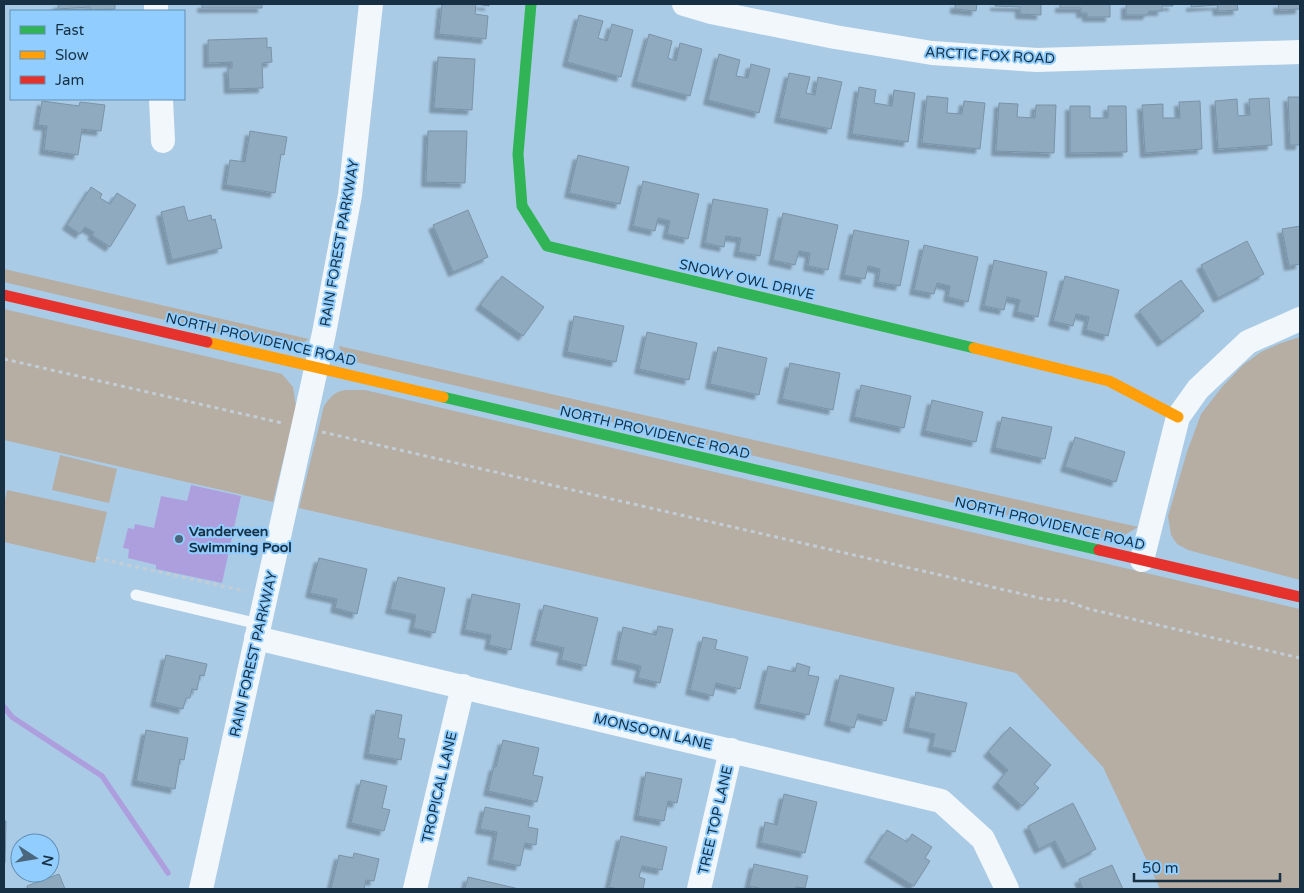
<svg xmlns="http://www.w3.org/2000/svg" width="1304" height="893" viewBox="0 0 1304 893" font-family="'Varela Round',sans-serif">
	<defs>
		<filter id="shadow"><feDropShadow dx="-4.5" dy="4.5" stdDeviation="1" flood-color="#0004"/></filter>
	</defs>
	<rect width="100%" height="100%" fill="#aacbe6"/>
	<!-- green -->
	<path fill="#b6ada3" d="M4 269 309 339C295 348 291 348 275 346L4 282Z
		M4 309 282 374 293 387 296 407 273 502 4 440Z
		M1300 337V580L1188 550 1177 544 1171 535 1168 516 1187 452 1201 414 1222 387 1243 365 1261 352 1281 343Z
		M339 346 1138 527 1121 537 1103 538 351 361 341 352Z
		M347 390H365L1300 609V889H1160L1103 767 1016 673 299 508 324 406C331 396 335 391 347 390Z
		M60 455 117 469 109 503 52 490Z
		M7 490 107 512 95 563 4 542V505Z"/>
	<!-- water -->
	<path fill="#ad9fde" d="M191 485 241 496 222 583 156 569V565L128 558 129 549 123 548 128 528 134 529 135 524 154 528 161 496 187 501Z"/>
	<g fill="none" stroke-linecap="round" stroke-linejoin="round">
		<!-- stream -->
		<path stroke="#ad9fde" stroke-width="5.5" d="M4 707 12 717 102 776 168 873"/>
	</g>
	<!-- building -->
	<path fill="#8fa9bf" stroke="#7993a8" filter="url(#shadow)" d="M58 4H115V9L91 10 90 7 58 9Z
		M202 4H262V8H202Z
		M442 4H489V6L476 4 475 14 488 16 486 39 439 34Z
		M955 4H977L976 11 955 9Z
		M995 4H1041V15L1020 14V7L995 6Z
		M1060 4H1110V17H1087V13H1081V8H1060Z
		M1126 4H1173V6H1162V11H1149L1147 15H1126Z
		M1191 4H1237L1238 10 1218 11 1217 5 1191 7Z
		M1278 4H1300V9L1279 10Z
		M579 15 603 21 598 38 607 41 612 24 633 30 621 77 567 62Z
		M649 34 672 41 668 58 676 61 680 43 702 49 690 96 636 82Z
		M267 38V48L271 47 272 62 262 63 263 88 229 89 228 68H232V62L208 63V40Z
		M719 54 740 60 736 76 748 78 751 64 770 69 759 113 708 100Z
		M438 57 475 59 472 110 434 108Z
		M789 73 810 77 806 93 815 95 818 77 842 82 831 129 779 118Z
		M859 87 876 90 874 103 892 106 894 90 915 93 908 142 852 134Z
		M927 96 948 98 947 113 962 114 964 101 985 103 980 149 922 143Z
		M1288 97H1300V145H1290Z
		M1269 98 1272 145 1218 149 1215 101 1237 99 1238 116 1250 115 1249 99Z
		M42 101 79 106 80 102 105 105 101 131 82 129 78 155 44 150 47 126 38 125Z
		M1200 101 1202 149 1145 153 1142 105 1163 104V118H1180L1179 102Z
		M999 103 1018 104 1017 117 1035 118 1036 105H1056L1054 153 996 151Z
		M1070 106H1090V118H1108V106H1126L1127 152 1070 153Z
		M250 131 287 137 284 155 281 154 275 193 226 185 230 160 245 162Z
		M428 131H467L465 183 426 182Z
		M578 155 629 167 620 204 569 193Z
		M643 181 699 194 688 239 667 234 670 221 658 218 655 231 633 226Z
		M91 187 102 194 100 198 110 204 117 193 136 205 110 247 92 235 94 232 85 227 80 234 67 225Z
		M713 199 768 209 760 256 738 252 741 238 726 236 724 247 705 243Z
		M184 206 188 221 211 215 212 220 215 219 222 248 172 260 161 212Z
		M468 210 488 257 453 272 433 225Z
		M783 213 838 225 828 270 808 266 810 253 799 251 795 265 773 260Z
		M1300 226V264L1289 266 1282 229Z
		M854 230 909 241 900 286 878 282 880 269 868 266 865 279 844 275Z
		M1247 241 1264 274 1218 298 1201 265Z
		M924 245 978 257 968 302 948 297 950 286 937 283 934 294 914 290Z
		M994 260 1047 272 1038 317 1017 312 1020 300 1007 297 1004 310 984 306Z
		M502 276 544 307 523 336 480 305Z
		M1065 276 1119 290 1108 336 1086 330 1089 317 1076 314 1073 326 1053 321Z
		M1181 280 1204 311 1162 342 1139 311Z
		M574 316 624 326 616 362 567 352Z
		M647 332 697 343 689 380 639 369Z
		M718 347 767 358 759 395 710 384Z
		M790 363 840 373 833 410 782 399Z
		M861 385 911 396 904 428 854 417Z
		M932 400 983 412 976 442 925 431Z
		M1002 417 1052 427 1045 459 995 448Z
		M1075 437 1125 452 1116 482 1065 467Z
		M319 558 367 569 357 614 335 608 337 599 310 593Z
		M398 577 445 588 435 633 413 628 416 615 390 609Z
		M472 594 520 604 511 650 489 645 491 635 465 630Z
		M544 605 598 618 586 666 561 660 564 648 535 641Z
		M658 626 673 629 660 683 638 678 641 666 616 660 623 627 656 635Z
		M703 637 717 640 715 649 748 657 740 689 716 683 713 696 690 690Z
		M166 655 207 664 204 676 200 675 197 690 192 689 190 698H186L183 709 155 702Z
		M797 663 810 667 808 675 819 677 809 715 759 704 768 666 795 672Z
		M840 675 894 688 886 721 858 714 854 728 829 721Z
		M916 692 967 703 955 752 932 747 935 734 908 728Z
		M376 710 402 715 398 738 405 739 401 760 368 754Z
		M1010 727 1051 765 1034 784 1039 788 1022 806 997 783 1008 770 988 752Z
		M146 730 188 738 184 760 180 759 175 789 136 781Z
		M503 740 539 748 533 775 543 777 537 802 488 791 494 766 496 767Z
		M646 772 682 779 677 803 668 801 664 821 638 816Z
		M361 780 387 786 382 808 390 810 384 831 351 823Z
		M784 794 817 802 805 853 761 843 765 822 777 825Z
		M1073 803 1096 849 1067 864 1055 841 1039 849 1028 826Z
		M485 807 530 816 528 827 538 829 536 845 525 843 520 866 492 860 497 832 480 829Z
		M4 821H6L5 863H4Z
		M887 830 907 842 912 834 932 847 925 858 930 861 914 886 869 858Z
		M621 836 667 847 662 870 642 866 639 877 645 879 643 889H617L609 887Z
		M354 853 379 859 374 881 366 880 364 889H331L339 855 353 858Z
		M754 864 808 876 805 888 796 887V889H763L749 886Z
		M1112 865 1123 889H1083L1079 879Z
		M59 874 65 889H28L27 886Z
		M468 877 519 889H465Z"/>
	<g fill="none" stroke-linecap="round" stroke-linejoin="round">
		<!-- path -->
		<path stroke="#c2cdd5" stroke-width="3" stroke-dasharray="4 4" stroke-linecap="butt" d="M4 359 282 423
			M322 432 1044 599 1066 601 1089 609 1300 658
			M96 558 245 591"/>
		<!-- lane -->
		<path stroke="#f2f7fb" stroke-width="11" d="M136 595 259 624"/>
		<!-- street -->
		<path stroke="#f2f7fb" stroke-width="24" d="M156 4V11
			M684 4 711 12 835 37 932 53 1037 60 1300 52
			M161 99 163 141
			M1142 560 1178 417 1198 389 1248 342 1300 319
			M256 638 941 801 983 839 1007 889
			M201 889 324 333 350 195 371 4
			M415 889 463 686
			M699 889 731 750"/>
		<!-- fast -->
		<path stroke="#30b455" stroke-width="11" d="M531 4 518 154 522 206 547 246 974 348
			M443 397 1099 550"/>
		<!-- slow -->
		<path stroke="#ff9f0a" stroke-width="11" d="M207 342 443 397
			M974 348 1109 381 1178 417"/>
		<!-- jam -->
		<path stroke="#e5322d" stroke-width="11" d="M4 295 207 342
			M1099 550 1300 597"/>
	</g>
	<!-- markers -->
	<circle fill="#4a667c" stroke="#91ceff" stroke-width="2" cx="179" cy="539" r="5"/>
	<g text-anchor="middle" stroke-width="4" stroke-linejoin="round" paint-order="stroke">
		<!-- street labels -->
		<g font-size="14" fill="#173043" stroke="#91ceff">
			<text transform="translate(990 55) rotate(3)" y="5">ARCTIC FOX ROAD</text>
			<text transform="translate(339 243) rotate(-80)" y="5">RAIN FOREST PARKWAY</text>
			<text transform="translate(747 279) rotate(13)" y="5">SNOWY OWL DRIVE</text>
			<text transform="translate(261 339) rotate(13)" y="5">NORTH PROVIDENCE ROAD</text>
			<text transform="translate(655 432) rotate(13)" y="5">NORTH PROVIDENCE ROAD</text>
			<text transform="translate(1050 523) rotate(13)" y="5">NORTH PROVIDENCE ROAD</text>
			<text transform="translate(253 654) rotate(-77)" y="5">RAIN FOREST PARKWAY</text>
			<text transform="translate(653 731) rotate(13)" y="5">MONSOON LANE</text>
			<text transform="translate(439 787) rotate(-77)" y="5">TROPICAL LANE</text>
			<text transform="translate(715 820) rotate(-77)" y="5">TREE TOP LANE</text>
		</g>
		<!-- poi labels -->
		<g font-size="14" font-weight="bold" fill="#173043" stroke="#91ceff" text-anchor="start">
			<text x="189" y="536">Vanderveen<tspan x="189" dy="16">Swimming Pool</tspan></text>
		</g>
	</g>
	<!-- border -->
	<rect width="1304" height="893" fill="none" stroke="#173043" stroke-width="10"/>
	<!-- legend -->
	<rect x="10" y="10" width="175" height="90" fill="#91ceff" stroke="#608fb4"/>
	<rect x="20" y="26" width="25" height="8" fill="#30b455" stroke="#608fb4"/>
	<text x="55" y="35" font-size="15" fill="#173043">Fast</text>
	<rect x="20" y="51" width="25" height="8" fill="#ff9f0a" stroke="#608fb4"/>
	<text x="55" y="60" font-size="15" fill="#173043">Slow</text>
	<rect x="20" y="76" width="25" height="8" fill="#e5322d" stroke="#608fb4"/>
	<text x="55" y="85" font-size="15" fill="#173043">Jam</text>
	<!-- north arrow -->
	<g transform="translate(35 858) rotate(102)"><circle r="24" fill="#91ceff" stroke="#608fb4"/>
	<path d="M0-4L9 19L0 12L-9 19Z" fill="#4a667c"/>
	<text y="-8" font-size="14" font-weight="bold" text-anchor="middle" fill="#173043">N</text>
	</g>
	<!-- scale -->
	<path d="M1134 873v8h146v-8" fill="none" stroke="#173043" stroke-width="2.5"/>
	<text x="1142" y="873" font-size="15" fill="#173043" stroke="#91ceff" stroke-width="4" paint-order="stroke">50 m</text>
</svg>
